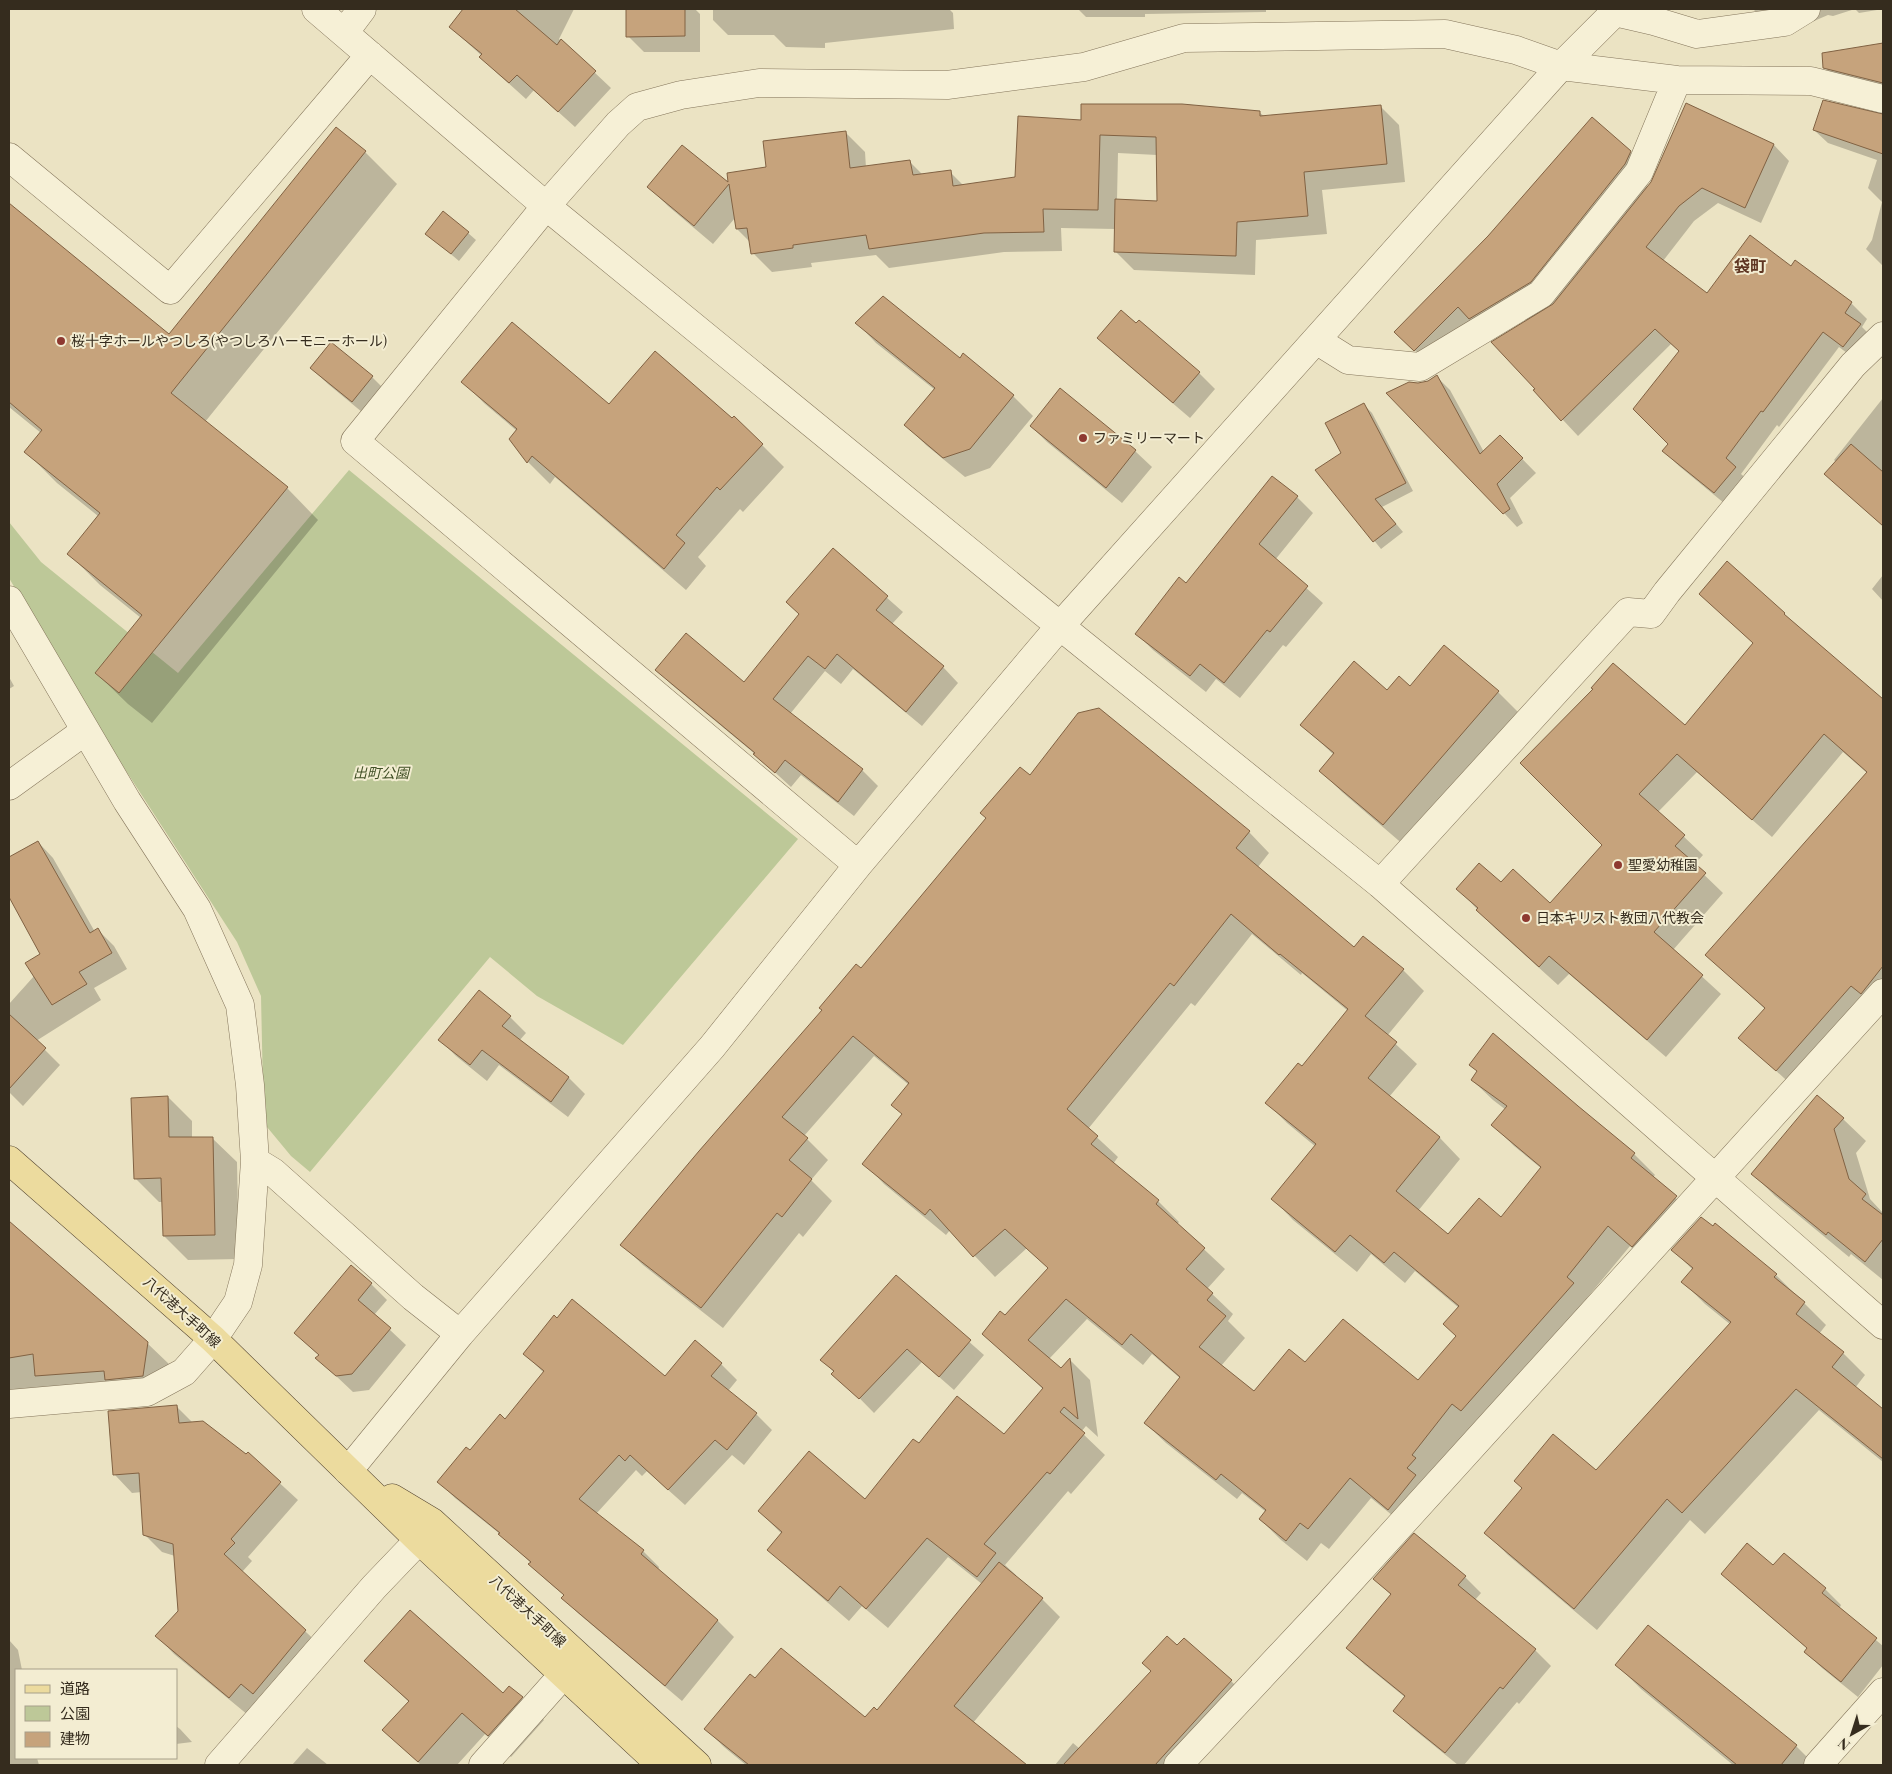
<svg xmlns="http://www.w3.org/2000/svg" width="1892" height="1774" viewBox="0 0 1892 1774" font-family="'Playfair Display','Noto Sans JP',serif">
	<rect width="100%" height="100%" fill="#ebe3c3"/>
	<!-- green -->
	<path fill="#bdc898" d="M349 470 798 839 623 1045 537 996 490 957 310 1172 291 1156 267 1127 263 1090 261 996 237 942 95 723 9 578V522L41 562 178 673Z"/>
	<!-- shadow -->
	<path fill="#0003" fill-rule="evenodd" d="M465 9H574L559 39 611 88 575 127 534 90 526 99 497 73 481 57 482 56 450 27Z
		M627 9H695L700 14V52H644L628 36Z
		M713 9H949L953 13 954 29 825 43V48L786 47 774 35H728L713 20Z
		M1078 9H1266V12L1145 14V17H1086Z
		M1753 9H1883L1859 13 1855 9 1833 16 1828 15 1814 21 1776 32Z
		M1883 44V94L1840 83 1824 67 1823 54Z
		M1687 104 1774 145 1789 161 1761 223 1718 203 1694 221 1663 261 1707 295 1791 267 1795 262 1851 303 1867 319 1862 327 1875 340 1859 362 1839 347 1779 427 1777 425 1741 474 1751 483 1730 508 1679 466 1664 451 1669 444 1680 352 1671 344 1578 436 1535 390 1527 319 1492 340 1480 328 1436 371 1396 332 1630 152 1652 173 1645 191 1652 182Z
		M1380 106 1399 125 1405 182 1322 190 1327 234 1256 240 1255 275 1134 270 1115 251V229L1061 228 1062 251 1004 252 889 268 876 255 811 263 812 267 772 272 753 253 751 243 737 229 735 218 713 244 668 206 649 187 682 146 730 185 846 133 865 152 866 168 910 162 923 175 950 172 964 186 1016 178 1082 121 1259 112 1265 117ZM1118 153 1157 155 1158 202 1117 200Z
		M1879 115H1883V266L1866 249 1872 240 1882 202 1868 188 1877 160 1828 143 1814 130Z
		M337 129 365 152 397 184 205 422 287 488 318 520 152 723 128 704 96 673 141 618 100 585 69 554 98 516 57 483 26 452 41 433 9 407V205L170 336Z
		M468 233 476 240 459 261 427 234Z
		M857 323 960 360 1013 396 1033 416 990 468 965 477 926 445 906 425 935 390 876 343Z
		M1099 338 1199 373 1215 389 1190 418 1115 354Z
		M311 368 372 377 388 393 368 417 328 384Z
		M1437 377 1450 390 1484 452 1500 436 1536 473 1510 498 1523 523 1517 527 1504 513 1419 384 1428 382Z
		M463 382 609 405 762 445 784 467 743 512 740 509 698 557 706 566 686 590 555 477 550 484 528 462 511 439 517 431 485 404Z
		M1883 398V526L1825 474 1836 462 1834 460Z
		M1364 405 1372 413 1413 491 1382 507 1403 532 1381 549 1317 470 1343 454Z
		M1031 426 1135 451 1152 467 1122 503 1047 442Z
		M1297 497 1313 513 1275 560 1323 603 1286 647 1283 645 1240 698 1216 679 1206 692 1153 650 1137 634 1186 584Z
		M833 550 903 612 892 624 943 667 958 683 922 726 853 669 841 684 825 671 790 714 862 770 878 786 854 816 801 775 791 787 755 754 672 685 657 670 744 683 800 615Z
		M1883 575V601L1872 589Z
		M1700 594 1784 614 1883 701V1008L1796 1089 1740 1038 1765 1009 1707 955 1867 773 1843 752 1772 837 1697 772 1658 812 1703 855 1694 865 1723 893 1673 950 1721 994 1666 1057 1569 974 1558 985 1496 929 1458 889 1501 884 1550 905 1604 845 1685 727 1754 644Z
		M9 677 14 686 9 689Z
		M1410 687 1498 692 1519 713 1405 846 1342 792 1321 771 1334 755 1302 725 1388 691Z
		M1030 777 1249 832 1269 853 1258 867 1354 949 1363 938 1403 970 1424 991 1387 1036 1417 1064 1389 1097 1440 1138 1460 1159 1418 1211 1449 1236 1501 1219 1542 1169 1514 1146 1493 1125 1506 1110 1493 1100 1472 1080 1478 1072 1471 1065 1577 1107 1634 1154 1655 1175 1653 1177 1697 1218 1653 1266 1630 1246 1587 1298 1593 1304 1482 1431 1474 1424 1432 1476 1409 1529 1371 1498 1329 1549 1321 1543 1307 1561 1281 1540 1260 1519 1266 1512 1242 1493 1237 1499 1166 1443 1145 1423 1181 1379 1152 1354 1143 1365 1087 1319 1049 1359 1061 1369 1070 1360 1090 1380 1098 1437 1086 1426 1081 1432 1105 1455 1071 1494 1068 1491 1005 1565 1016 1575 1014 1576 1042 1599 1060 1617 973 1723 1025 1765H746L724 1747 706 1729 756 1680 865 1719 877 1711 982 1584 948 1557 888 1628 862 1606 849 1621 790 1570 769 1549 782 1534 759 1511 865 1501 919 1445 1004 1436 1044 1390 984 1334 1005 1317 1049 1269 1027 1248 995 1277 950 1230 946 1235 884 1184 864 1163 903 1115 909 1085 874 1056 804 1136 828 1160 811 1180 832 1201 803 1237 799 1233 723 1328 643 1265 622 1245ZM1252 934 1301 975 1302 973 1348 1011 1302 1067 1267 1103 1287 1123 1316 1147 1273 1199 1293 1220 1357 1272 1371 1254 1405 1283 1415 1271 1459 1308 1457 1337 1418 1381 1306 1364 1254 1393 1221 1366 1245 1338 1228 1321 1233 1314 1207 1289 1225 1269 1177 1224 1179 1222 1158 1201 1113 1164 1118 1157 1088 1129 1191 1003 1195 1006Z
		M38 842 53 858 95 932 98 930 114 946 127 969 94 988 101 1000 36 1041 60 1065 23 1106 9 1092V1004L35 975 41 954 9 894V858Z
		M510 1017 526 1033 519 1041 569 1078 585 1094 568 1117 499 1065 487 1081 456 1056 440 1040Z
		M168 1097 192 1121V1138H212L237 1162 239 1259 188 1260 164 1236 163 1202H159L135 1178Z
		M1817 1097 1843 1119 1866 1141 1856 1153 1870 1199 1883 1213V1280L1851 1254 1849 1257 1775 1196 1753 1174Z
		M9 1222 147 1343 170 1365 165 1399 129 1402 9 1396Z
		M1673 1250 1776 1275 1826 1325 1819 1334 1843 1353 1865 1375 1855 1388 1883 1411V1462L1819 1410 1705 1534 1690 1520 1597 1630 1508 1555 1486 1533 1596 1472 1731 1325 1705 1304 1683 1282 1693 1270Z
		M896 1277 984 1355 954 1390 922 1362 874 1413 822 1360Z
		M371 1284 387 1300 374 1315 406 1345 369 1390 353 1392 317 1358 320 1356 295 1333Z
		M525 1354 665 1378 721 1364 737 1380 728 1391 756 1414 772 1430 744 1465 732 1455 685 1505 647 1471 642 1476 636 1470 596 1514 643 1551 659 1567 658 1570 718 1621 734 1637 682 1701 579 1614 563 1598 565 1596 546 1580 530 1564 531 1563 500 1534 455 1498 439 1482 506 1421 544 1373Z
		M177 1407 193 1423 247 1456 248 1454 298 1500 248 1557 252 1561 242 1572 323 1648 248 1715 174 1654 157 1636 180 1611 175 1556 162 1552 144 1534 142 1492 132 1493 115 1475Z
		M1784 1554 1825 1589 1841 1605 1839 1609 1883 1646V1665L1858 1697 1822 1668 1805 1652 1808 1649 1739 1590 1722 1574 1773 1567Z
		M1465 1577 1481 1593 1475 1600 1535 1650 1551 1666 1519 1704 1517 1702 1464 1765H1458L1411 1727 1395 1711 1406 1698 1364 1664 1348 1648 1391 1595 1375 1579Z
		M9 1640 18 1650 22 1670H16V1758H37L39 1765H9Z
		M1178 1647 1231 1681 1249 1699 1189 1765H1055L1073 1743 1080 1749Z
		M366 1661 503 1695 522 1698 544 1720 511 1757 485 1734 457 1765H421L384 1730 409 1702Z
		M1617 1665 1796 1746 1815 1765H1733L1641 1689Z
		M176 1726 180 1729 192 1742 176 1744Z
		M307 1748 328 1765H292Z"/>
	<!-- building -->
	<path fill="#c6a37c" stroke="#816243" fill-rule="evenodd" d="M463 9H515L557 45 561 39 596 71 558 112 517 75 509 83 479 57 482 54 449 27Z
		M626 9H685V36L626 37Z
		M1883 43V83L1823 68 1822 53Z
		M1823 100 1883 114V154L1813 130Z
		M1686 103 1774 144 1745 208 1702 188 1679 206 1646 247 1707 293 1750 235 1791 266 1795 260 1852 302 1845 313 1861 324 1843 347 1823 332 1763 412 1761 411 1726 458 1736 467 1714 493 1662 451 1668 444 1633 409 1679 351 1655 329 1561 421 1533 390 1535 389 1491 342 1553 304 1651 182Z
		M1081 104H1182L1260 111V116L1381 105 1387 164 1304 172 1308 216 1237 222 1236 256 1114 252 1115 199 1157 201 1156 137 1100 135 1098 210 1043 209 1044 232 984 233 869 249 866 235 793 245V248L751 254 747 228 736 229 729 184 694 226 647 187 682 145 728 182 727 173 766 167 763 141 846 131 850 168 910 160 913 175 951 170 953 186 1015 177 1018 116 1081 120Z
		M1592 117 1631 151 1625 164 1531 282 1469 319 1458 307 1414 351 1394 332 1488 236Z
		M336 127 366 151 171 393 288 487 119 693 95 673 142 615 67 554 100 513 24 452 42 430 9 402V203L169 334Z
		M443 211 469 232 451 254 425 234Z
		M883 296 960 358 963 353 1014 395 970 449 943 458 904 425 935 388 855 323Z
		M1121 310 1136 323 1139 320 1200 372 1173 403 1097 338Z
		M512 322 609 404 655 351 732 418 734 416 763 444 720 490 717 487 676 535 685 543 664 569 532 456 527 463 509 439 517 429 461 382Z
		M331 342 373 376 352 402 310 368Z
		M1437 375 1480 454 1500 435 1523 458 1497 484 1510 509 1503 514 1386 393 1409 382 1418 383 1428 381Z
		M1060 388 1136 450 1106 488 1030 426Z
		M1364 403 1406 483 1375 499 1396 524 1373 542 1315 470 1341 453 1325 423Z
		M1851 444 1883 472V526L1824 474Z
		M1272 476 1298 496 1259 544 1308 586 1270 632 1267 630 1224 683 1200 664 1190 676 1135 634 1179 577 1186 583Z
		M833 548 888 596 876 610 944 666 906 712 837 654 825 669 808 656 773 699 863 769 838 802 785 760 775 773 753 754 755 753 655 670 686 633 744 682 799 614 786 602Z
		M1727 561 1785 613 1784 614 1883 699V966L1861 994 1851 986 1776 1071 1738 1038 1765 1008 1705 955 1867 772 1824 734 1752 820 1677 754 1639 794 1685 835 1675 846 1706 873 1654 932 1703 975 1647 1040 1549 956 1539 967 1476 910 1478 908 1456 889 1479 863 1501 882 1513 869 1550 903 1602 845 1520 763 1593 689 1591 688 1613 663 1685 725 1753 643 1699 594Z
		M1444 645 1499 691 1383 825 1319 771 1334 753 1300 725 1354 661 1387 690 1399 676 1410 686Z
		M1099 708 1250 831 1236 848 1354 947 1363 936 1404 969 1365 1016 1397 1042 1368 1078 1440 1137 1396 1191 1448 1234 1479 1198 1501 1217 1541 1167 1491 1125 1507 1106 1471 1080 1477 1071 1469 1065 1493 1033 1578 1106 1635 1153 1631 1158 1677 1196 1632 1247 1608 1226 1567 1277 1574 1283 1461 1411 1452 1404 1412 1455 1416 1458 1407 1468 1416 1475 1388 1510 1350 1478 1308 1529 1300 1523 1286 1541 1259 1519 1266 1510 1221 1474 1216 1480 1144 1423 1180 1377 1131 1334 1122 1345 1066 1299 1028 1340 1061 1368 1070 1358 1078 1419 1064 1407 1060 1412 1085 1433 1050 1474 1047 1472 984 1544 996 1553 977 1577 927 1538 866 1609 840 1586 828 1601 767 1550 782 1532 758 1511 809 1451 865 1499 913 1439 919 1443 957 1396 1004 1434 1043 1388 982 1334 1000 1311 1005 1315 1048 1268 1005 1229 973 1257 930 1209 925 1215 862 1164 902 1114 891 1105 909 1083 853 1036 782 1117 808 1138 789 1160 812 1179 782 1217 777 1213 701 1308 620 1245 699 1151 822 1010 819 1008 856 964 861 968 986 818 980 813 1020 767 1030 775 1078 713ZM1231 914 1279 955 1280 954 1348 1009 1302 1066 1298 1063 1265 1103 1316 1144 1271 1199 1335 1252 1350 1235 1384 1263 1394 1252 1459 1306 1443 1324 1456 1336 1418 1380 1343 1319 1305 1362 1289 1349 1254 1391 1199 1347 1226 1316 1207 1300 1213 1293 1186 1269 1205 1248 1156 1204 1159 1200 1091 1144 1098 1136 1067 1109 1170 983 1174 986Z
		M38 841 90 933 98 928 112 953 79 972 87 984 52 1005 25 963 40 954 9 897V857Z
		M479 990 511 1016 502 1026 569 1077 551 1102 482 1050 470 1065 438 1040Z
		M9 1014 46 1048 9 1089Z
		M1817 1095 1844 1118 1834 1129 1849 1179 1866 1194 1862 1199 1883 1215V1239L1865 1262 1828 1232 1826 1235 1751 1174Z
		M168 1096 169 1137H213L215 1235 163 1236 161 1178 134 1179 131 1098Z
		M1701 1217 1713 1226 1715 1223 1777 1274 1774 1277 1805 1302 1796 1314 1844 1352 1832 1367 1883 1409V1459L1796 1389 1682 1513 1667 1499 1574 1609 1484 1533 1522 1488 1514 1481 1553 1434 1596 1470 1731 1322 1681 1282 1693 1268 1671 1250Z
		M9 1221 148 1342 143 1376 105 1380 104 1371 35 1376 33 1354 9 1358Z
		M351 1265 372 1283 358 1300 391 1328 352 1374 336 1376 315 1358 319 1355 294 1333Z
		M896 1275 971 1340 939 1377 907 1349 859 1399 831 1374 834 1371 820 1360Z
		M572 1299 665 1376 695 1340 722 1363 711 1376 757 1413 727 1450 715 1440 668 1490 630 1455 625 1461 619 1455 579 1499 644 1550 641 1554 718 1620 665 1686 561 1598 564 1595 528 1564 531 1562 498 1534 500 1533 437 1482 466 1447 470 1450 500 1414 505 1419 544 1371 523 1354 554 1315 557 1318Z
		M177 1405 179 1423 203 1421 246 1454 248 1452 281 1482 231 1539 235 1543 224 1554 306 1630 253 1694 241 1684 229 1698 155 1636 178 1611 173 1544 143 1535 139 1473 113 1475 108 1411Z
		M1414 1533 1466 1576 1458 1585 1536 1649 1503 1689 1500 1687 1445 1753 1393 1711 1405 1696 1346 1648 1391 1594 1373 1579Z
		M1747 1543 1773 1565 1784 1553 1826 1588 1822 1593 1877 1638 1841 1682 1804 1652 1807 1648 1721 1574Z
		M999 1562 1043 1598 954 1706 1027 1765H749L704 1729 750 1674 755 1678 781 1648 865 1717 874 1707 877 1710Z
		M410 1610 503 1693 509 1686 523 1697 488 1736 462 1713 418 1762 382 1730 409 1701 364 1661Z
		M1648 1625 1797 1745 1781 1765H1737L1615 1665Z
		M1167 1636 1177 1645 1184 1638 1232 1680 1155 1765H1063L1151 1671 1142 1663Z"/>
	<g fill="none" stroke-linecap="round" stroke-linejoin="round">
		<defs>
			<path id="minor" d="M316 9 546 206 1060 626 1380 884 1883 1325
				M1615 12 1654 21 1697 34 1785 22 1806 9
				M344 33 362 9
				M9 157 170 290 370 55
				M1316 340 1348 360 1420 367 1541 294 1639 172 1677 80
				M9 600 127 801 197 909 240 1005 250 1085 255 1161 248 1265 238 1302 213 1339 184 1372 147 1392 9 1404
				M9 786 85 731
				M858 865 355 441 546 206 618 124 637 107 681 95 759 83 947 85 1084 67 1184 38 1445 34 1516 50 1561 66 1677 80 1811 81 1883 99
				M1380 884 1628 612 1651 614 1667 592 1853 365 1883 336
				M255 1161 273 1172 413 1297 460 1334
				M348 1471 460 1334 712 1047 858 865 1060 626 1561 66 1618 9
				M219 1765 374 1587 419 1540
				M483 1765 563 1675
				M1178 1765 1328 1605 1883 993
				M1818 1765 1883 1692"/>
			<path id="major" d="M9 1160 213 1339 419 1540 661 1765
				M392 1498 432 1522 697 1765"/>
		</defs>
		<!-- minor casing -->
		<use href="#minor" stroke="#84755b" stroke-width="29"/>
		<!-- major casing -->
		<use href="#major" stroke="#52432f" stroke-width="29"/>
		<!-- minor -->
		<use href="#minor" stroke="#f6f0d6" stroke-width="28"/>
		<!-- major -->
		<use href="#major" stroke="#ecdb9e" stroke-width="28"/>
	</g>
	<!-- markers -->
	<g fill="#8e3930" stroke="#f3edd2" stroke-width="2">
		<circle cx="61" cy="341" r="5"/>
		<circle cx="1083" cy="438" r="5"/>
		<circle cx="1618" cy="865" r="5"/>
		<circle cx="1526" cy="918" r="5"/>
	</g>
	<g text-anchor="middle" stroke-width="4" stroke-linejoin="round" paint-order="stroke">
		<!-- poi labels -->
		<g font-size="14" fill="#352c1e" stroke="#f3edd2" text-anchor="start">
			<text x="71" y="346">桜十字ホールやつしろ(やつしろハーモニーホール)</text>
			<text x="1093" y="443">ファミリーマート</text>
			<text x="1628" y="870">聖愛幼稚園</text>
			<text x="1536" y="923">日本キリスト教団八代教会</text>
		</g>
		<!-- park labels -->
		<g font-size="14" font-style="italic" fill="#415026" stroke="#f3edd2">
			<text x="381" y="778">出町公園</text>
		</g>
		<!-- street labels -->
		<g font-size="14" fill="#352c1e" stroke="#f3edd2">
			<text transform="translate(182 1312) rotate(42)" y="5">八代港大手町線</text>
			<text transform="translate(528 1611) rotate(43)" y="5">八代港大手町線</text>
		</g>
		<!-- quarter labels -->
		<g font-size="16" font-weight="bold" fill="#5e3421" stroke="#f3edd2">
			<text x="1750" y="272">袋町</text>
		</g>
	</g>
	<!-- border -->
	<rect width="1892" height="1774" fill="none" stroke="#352c1e" stroke-width="20"/>
	<!-- legend -->
	<rect x="15" y="1669" width="162" height="90" fill="#f3edd2" stroke="#a7a08a"/>
	<rect x="25" y="1685" width="25" height="8" fill="#ecdb9e" stroke="#a7a08a"/>
	<text x="60" y="1694" font-size="15" fill="#352c1e">道路</text>
	<rect x="25" y="1706" width="25" height="15" fill="#bdc898" stroke="#a7a08a"/>
	<text x="60" y="1719" font-size="15" fill="#352c1e">公園</text>
	<rect x="25" y="1732" width="25" height="15" fill="#c6a37c" stroke="#a7a08a"/>
	<text x="60" y="1744" font-size="15" fill="#352c1e">建物</text>
	<!-- north arrow -->
	<g transform="translate(1852 1734) rotate(219)" stroke="#f3edd2" stroke-width="4" paint-order="stroke">
	<path d="M0-4L9 19L0 12L-9 19Z" fill="#352c1e"/>
	<text y="-8" font-size="14" font-weight="bold" text-anchor="middle" fill="#352c1e">N</text>
	</g>
</svg>
